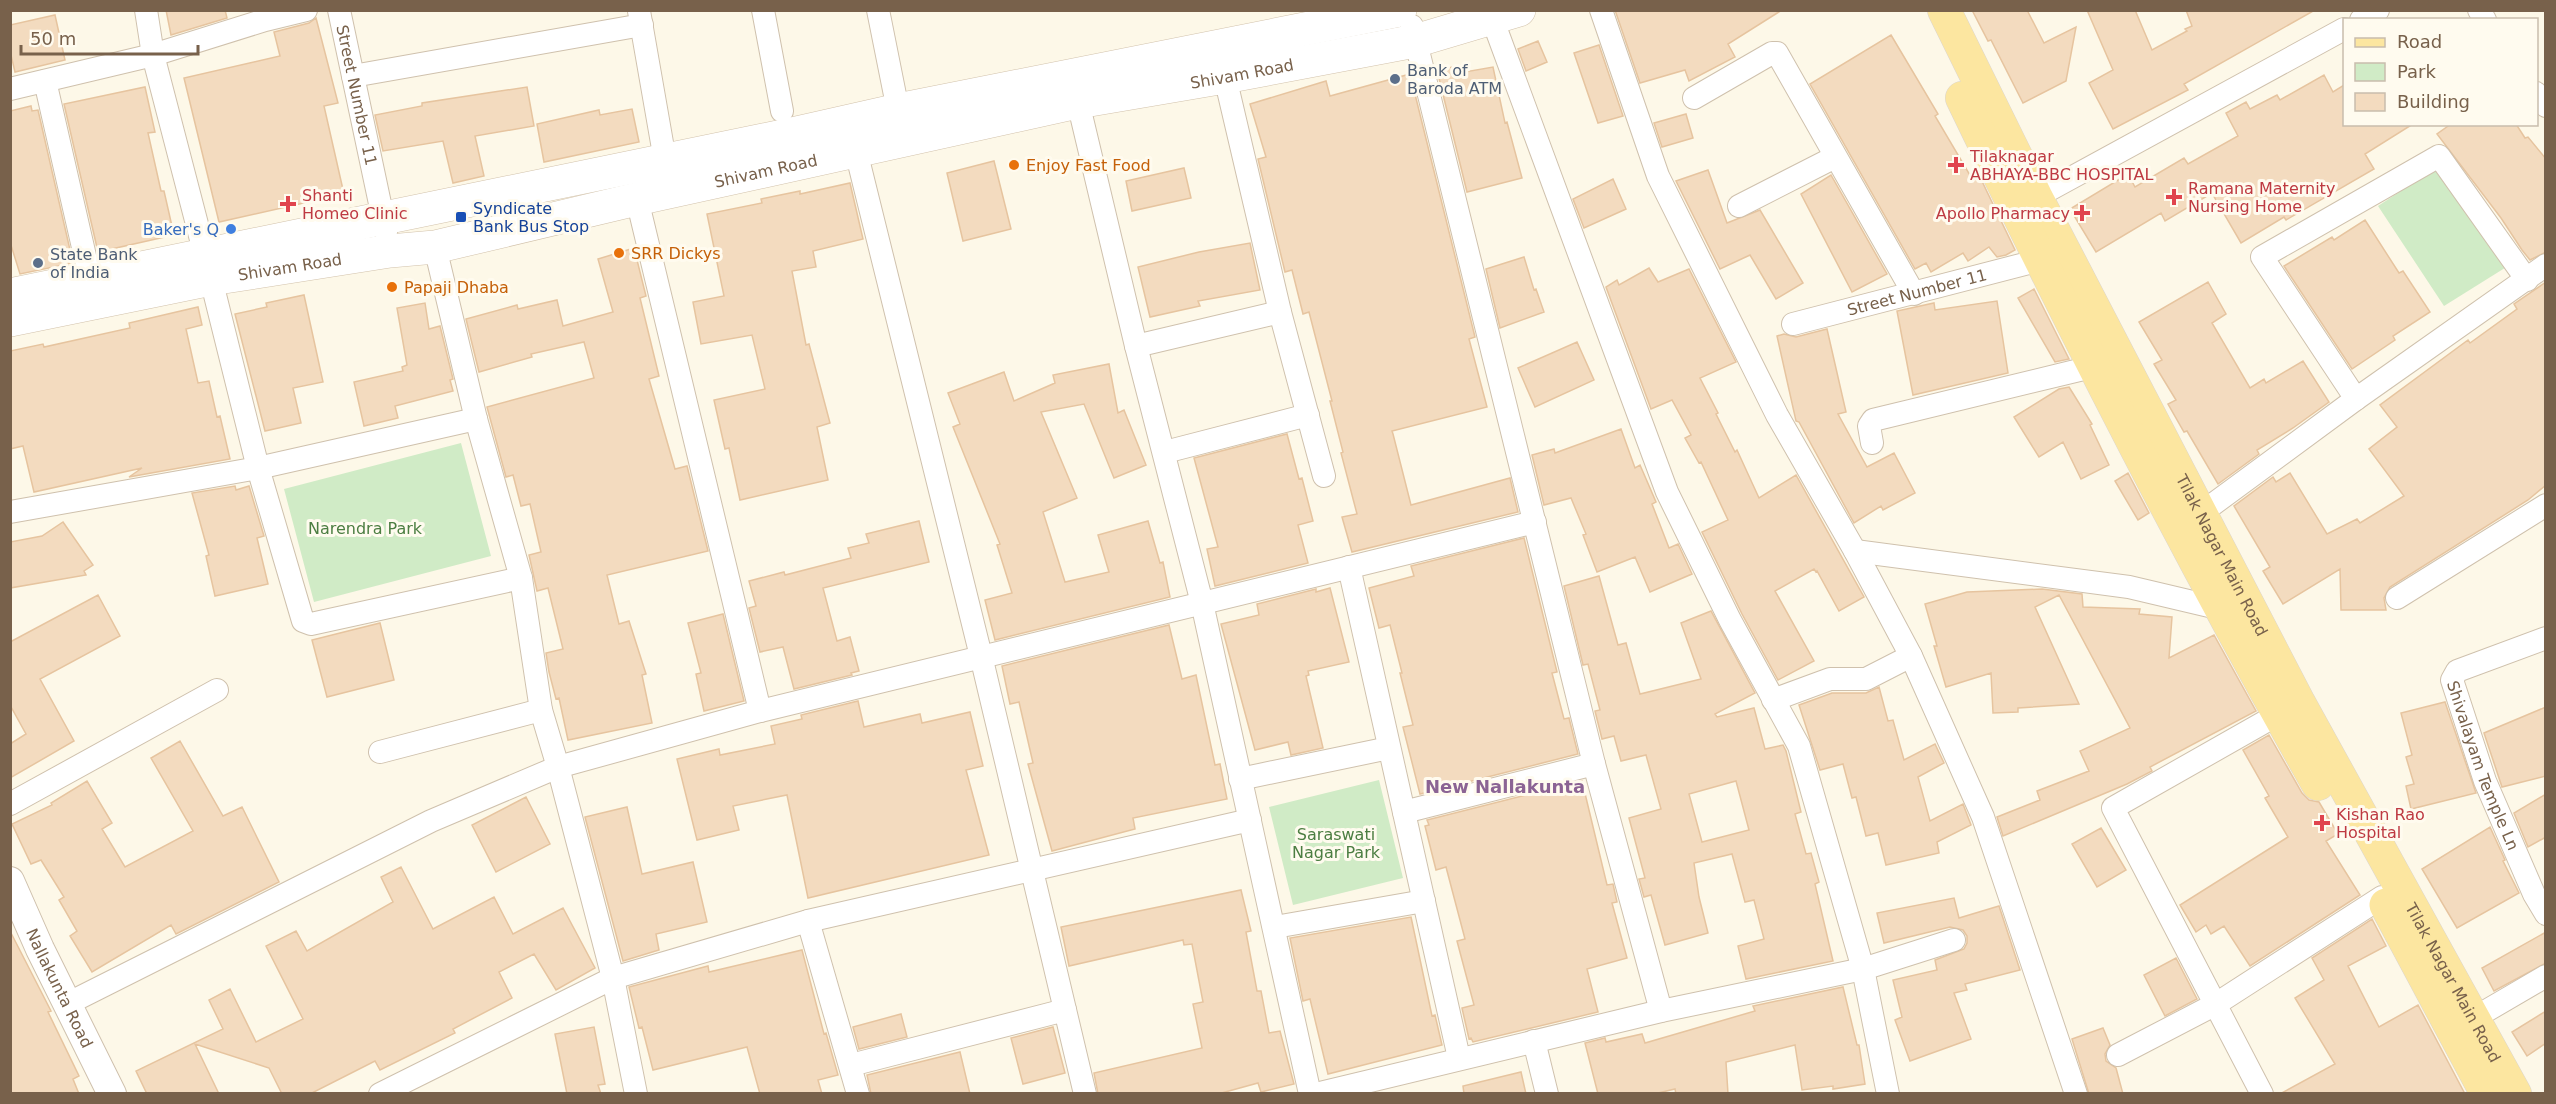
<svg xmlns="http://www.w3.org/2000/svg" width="2556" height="1104" viewBox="0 0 2556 1104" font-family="'DejaVu Sans',sans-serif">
	<rect width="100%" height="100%" fill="#fdf8e8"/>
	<!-- green -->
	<path fill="#d0ebc6" d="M2439 166 2508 266 2444 306 2378 206Z
		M461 443 491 556 314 602 284 489Z
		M1379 780 1403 878 1293 905 1269 807Z"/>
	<!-- building -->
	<path fill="#f3dbbf" stroke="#e6c49f" stroke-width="1.5" fill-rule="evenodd" d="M166 10H225L227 18 171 35Z
		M1615 10H1782L1728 44 1735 57 1689 81 1685 70 1640 83Z
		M1972 10H2027L2044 43 2076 27 2066 81 2023 103 1991 40 1988 41Z
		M2087 10H2135L2152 50 2187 31 2185 29 2192 26 2186 10H2315L2184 84 2188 90 2113 129 2089 83 2113 70Z
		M55 15 65 60 15 72 10 51V25Z
		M316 18 338 103 324 106 344 194 219 222 184 78 280 56 274 32 309 23Z
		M1891 35 1938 114 1935 116 1971 177 1978 173 2015 250 2006 255 1997 257 1989 247 1968 261 1963 253 1931 272 1926 263 1915 269 1810 84Z
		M1538 41 1547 62 1526 71 1518 49Z
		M1599 45 1623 116 1598 123 1574 53Z
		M1463 65 1465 72 1493 67 1505 123 1507 122 1522 178 1467 192 1437 70Z
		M1410 74 1475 337 1469 339 1487 407 1392 431 1393 434 1411 505 1510 478 1518 512 1352 552 1342 517 1357 514 1341 453 1343 452 1330 401H1332L1309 312 1303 314 1292 270 1285 272 1258 159 1266 157 1250 104 1326 81 1330 96Z
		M2324 75 2333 92 2344 85V124H2413L2365 154 2374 169 2286 220 2284 217 2241 243 2212 193 2165 221 2161 213 2096 252 2070 209 2128 174 2135 187 2184 158 2188 164 2238 136 2226 113 2246 102 2250 109 2277 95 2280 100Z
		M145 87 155 132 148 133 161 191H164L174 235 98 252 64 104Z
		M527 87 534 126 475 136 484 176 453 183 443 141 383 151 375 115 422 106V103Z
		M31 106 32 111 38 110 73 263 20 274 10 242V111Z
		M632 109 639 142 544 162 537 124 599 110 600 115Z
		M1686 114 1693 138 1662 147 1654 123Z
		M2451 124H2516L2525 138 2528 137 2546 159V252L2530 260 2522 250 2501 218 2437 134Z
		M994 161 1011 229 963 241 947 173Z
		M1184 168 1191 198 1132 211 1126 181Z
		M1708 170 1727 223 1760 210 1803 283 1776 299 1750 255 1720 269 1676 181Z
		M1831 175 1887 274 1852 292 1801 194Z
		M1613 179 1626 209 1584 228 1573 199Z
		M850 183 863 239 813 251 816 267 792 271 806 345 809 344 830 423 817 427 828 480 740 500 729 448 725 449 714 400 765 389 752 335 701 344 693 302 724 296 707 214 762 203 761 199 800 191V194Z
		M2365 220 2399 273 2403 271 2430 312 2393 336 2395 340 2352 369 2284 266 2332 237 2334 240Z
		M1250 243 1260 290 1198 301 1200 306 1150 317 1138 267 1199 252Z
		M634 248 646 296 640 298 659 376 649 379 675 469 687 466 708 551 607 575 619 624 629 621 646 674 642 675 652 723 568 740 559 698 556 699 549 672 546 653 563 649 548 588 537 591 529 555 541 552 530 504 521 506 513 475 506 477 487 407 594 378 584 342 531 354 532 357 479 372 466 319 517 305 518 309 557 300 563 326 613 312 598 259Z
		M1524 257 1534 290 1536 289 1544 312 1500 328 1486 269Z
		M1649 268 1658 282 1689 269 1736 362 1700 378 1718 413 1716 414 1735 452 1737 450 1759 498 1796 475 1864 597 1839 611 1817 571 1816 572 1814 569 1775 591 1814 661 1778 680 1742 614 1702 532 1728 520 1701 462 1699 463 1685 438 1691 435 1672 400 1651 409 1606 287 1617 280 1619 285Z
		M2208 282 2226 314 2212 323 2250 388 2264 379 2266 383 2303 361 2329 402 2293 428 2257 450 2259 454 2218 484 2187 431 2184 432 2168 404 2176 400 2154 364 2162 360 2139 322Z
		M2546 282V485L2528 500 2390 587 2384 598 2386 610H2341L2340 569 2283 604 2263 571 2270 567 2234 506 2273 477 2276 482 2290 473 2327 534 2357 519 2360 523 2404 496 2369 449 2397 427 2380 405 2468 340 2470 343 2517 309 2514 304Z
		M2034 289 2069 359 2055 362 2018 298Z
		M304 295 323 382 293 388 301 423 265 431 235 314 267 307 266 303Z
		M1997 301 2008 373 1913 395 1897 311 1934 303 1935 310Z
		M425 303 429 329 440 326 453 379 450 380 453 391 395 406 398 418 364 426 354 382 403 371 402 367 407 365 397 308Z
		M198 307 202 325 186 329 198 383 209 381 217 417 220 416 230 459 129 477 142 468 34 492 23 446 10 449V351L43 344 44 347 130 328 129 323Z
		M1827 329 1846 412 1838 414 1867 467 1894 453 1915 493 1883 510 1881 506 1854 523 1799 422 1796 421 1777 336 1784 334 1796 337Z
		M1577 342 1594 380 1535 407 1518 368Z
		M1109 364 1118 413 1124 410 1146 465 1114 478 1084 404 1041 412 1077 498 1043 512 1065 582 1109 572 1098 535 1148 521 1160 563 1163 562 1170 597 995 640 985 600 1012 593 997 545 1000 544 953 427 960 424 948 393 1004 372 1014 401 1055 383 1053 375Z
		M2069 387 2092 424 2090 425 2109 465 2081 479 2063 442 2039 457 2014 417 2059 389Z
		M1621 429 1635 468 1640 465 1656 502 1652 504 1669 548 1678 544 1692 574 1650 592 1635 557 1597 572 1583 535 1586 534 1571 498 1544 505 1532 455 1554 449 1555 453Z
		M1287 434 1299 479 1302 478 1313 521 1298 525 1308 563 1215 586 1207 549 1218 547 1194 458Z
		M2128 473 2149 513 2138 520 2115 481Z
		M235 486 236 490 249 486 264 536 257 538 268 584 215 596 206 556 209 555 192 493Z
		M919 521 929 562 823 588 837 641 850 637 859 671 851 673 852 675 794 689 783 647 760 652 749 608 756 606 749 581 784 572 785 575 851 558 848 548 869 543 866 534Z
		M63 522 93 565 84 571 86 575 10 588V542L42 536Z
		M1524 538 1557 672 1552 673 1564 719 1569 718 1578 754 1420 794 1403 727 1413 725 1400 673H1402L1390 625 1379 628 1369 588 1414 576 1411 566Z
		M1599 576 1618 645 1626 643 1640 694 1701 679 1681 623 1711 611 1755 693 1715 714 1717 717 1754 708 1765 749 1783 745 1786 751 1801 812 1795 814 1806 854 1811 853 1819 882 1815 884 1833 961 1746 979 1738 946 1764 939 1754 900 1745 902 1732 854 1694 863 1699 897 1708 933 1665 945 1651 895 1644 897 1639 879 1645 878 1629 818 1661 809 1646 755 1621 761 1614 736 1602 739 1595 711 1600 710 1588 664 1583 665 1564 586ZM1736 781 1749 830 1702 842 1689 794Z
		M1330 588 1349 662 1308 671 1309 675 1306 676 1323 748 1291 755 1288 742 1255 750 1221 624 1259 615 1257 604 1316 589V592Z
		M2042 589 2082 594 2083 607 2140 609 2139 614 2172 617 2169 658 2214 635 2256 711 2150 767 2152 771 2127 784 2003 836 1997 817 2040 800 2037 791 2089 771 2080 751 2130 728 2059 595 2035 607 2079 704 2018 708V712L1993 713 1991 673 1946 687 1934 646H1937L1925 604 1967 592Z
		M98 595 120 636 40 679 74 741 10 778V744L26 734 10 705V642Z
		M723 614 744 701 704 711 696 674 701 673 688 623Z
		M380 623 394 680 327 697 312 640Z
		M1169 625 1182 679 1196 675 1215 765 1220 764 1227 799 1133 818 1135 829 1052 851 1028 764 1033 763 1019 702 1010 704 1002 666Z
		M1879 687 1888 721 1893 720 1904 760 1935 744 1944 763 1918 777 1930 821 1963 804 1971 825 1937 842 1939 853 1886 865 1878 833 1866 836 1856 797 1852 798 1843 764 1820 770 1799 705 1832 693H1866Z
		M858 701 864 727 920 714 922 723 970 712 983 766 966 770 989 855 808 898 787 795 733 806 739 830 697 840 677 759 719 749 720 755 775 744 771 726 802 719 801 715Z
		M2445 702 2476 793 2411 809 2406 786 2414 784 2406 757 2412 755 2401 713Z
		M2546 707V776L2502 787 2484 733Z
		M2269 735 2302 793 2309 800 2319 802 2338 834 2326 841 2360 895 2250 966 2224 926 2211 934 2206 925 2196 932 2180 905 2288 837 2265 798 2269 796 2243 750Z
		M180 741 223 816 242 807 279 882 176 934 171 925 92 972 70 936 77 931 59 900 64 897 41 860 31 864 12 824 52 805 51 803 87 781 112 823 102 829 125 867 193 831 151 758Z
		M1582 781 1607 885 1613 884 1617 902 1612 903 1627 958 1587 969 1598 1012 1473 1042 1471 1038 1469 1039 1462 1008 1474 1005 1457 941 1465 939 1446 867 1436 870 1425 826 1429 825 1427 820Z
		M2546 794V837L2528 847 2514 813Z
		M526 797 550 844 496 872 472 825Z
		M627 807 642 874 693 862 707 922 656 934 659 950 623 961 585 817Z
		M2490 827 2505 860 2503 861 2519 893 2457 928 2422 869Z
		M2101 828 2126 870 2097 887 2072 844Z
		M401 867 433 929 494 897 513 934 563 908 595 968 556 990 534 954 499 972 512 998 453 1029 455 1033 380 1070 375 1061 310 1094H282L269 1068 195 1044 219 1094H147L136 1071 223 1029 209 1000 230 989 256 1042 303 1019 266 946 296 931 307 951 393 902 381 877Z
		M1241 890 1251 931 1246 932 1257 991H1261L1269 1033 1280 1031 1294 1084 1261 1092 1258 1083 1218 1094H1098L1094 1073 1202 1048 1193 1004 1203 1002 1192 944 1184 945 1183 940 1069 966 1061 927Z
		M1954 898 1959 918 1999 906 2020 970 1965 984 1967 990 1954 993 1971 1039 1910 1061 1895 1020 1902 1017 1893 980 1937 970 1935 960 1964 949 1967 943V936L1963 930 1950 927 1884 943 1877 913Z
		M1411 917 1432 1016 1435 1015 1442 1045 1328 1074 1310 999 1303 1001 1290 938Z
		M2372 919 2386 946 2348 966 2379 1027 2418 1005 2465 1094H2280L2335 1064 2295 998 2324 980 2312 958Z
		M10 931 51 1011 48 1012 79 1076 73 1079 79 1094H10Z
		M2546 932V963L2494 991 2482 968Z
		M802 950 824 1034 826 1033 838 1075 818 1080 822 1094H760L747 1047 653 1070 642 1027 639 1028 629 987 708 966 709 972Z
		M2176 958 2197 999 2165 1016 2144 975Z
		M1843 987 1857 1045H1859L1865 1084 1833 1089V1086L1802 1090 1795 1045 1726 1062 1728 1094H1676L1675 1089 1654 1094H1598L1585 1043 1605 1038 1606 1042 1642 1034 1645 1043 1755 1011 1753 1006Z
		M2546 1011V1043L2527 1056 2512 1032Z
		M901 1014 907 1037 859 1049 853 1027Z
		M594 1027 605 1084 598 1085 601 1094H567L555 1034Z
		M1053 1027 1065 1073 1023 1084 1011 1038Z
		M2103 1028 2110 1045 2105 1054 2106 1061 2116 1068 2123 1094H2089L2072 1039Z
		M960 1052 970 1094H871L867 1075Z
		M1521 1072 1526 1094H1464L1463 1086Z"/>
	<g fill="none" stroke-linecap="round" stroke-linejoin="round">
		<defs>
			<g id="minor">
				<path d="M146 10 153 55 205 255"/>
				<path id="s1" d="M339 10 386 232"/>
				<path d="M763 10 782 111"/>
				<path d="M878 10 898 110"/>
				<path d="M1489 10 1667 492 1730 620 1799 746 1863 969 1888 1094"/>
				<path d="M1601 10 1658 176 1777 415 1855 551 1911 656 1983 817 2076 1094"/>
				<path d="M2479 10 2485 20"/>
				<path d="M639 11 665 160"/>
				<path d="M2361 20 2378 10"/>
				<path d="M1412 26 1594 764 1661 1011"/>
				<path d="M353 76 642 25"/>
				<path d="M1225 77 1280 312 1324 476"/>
				<path d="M45 81 90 278"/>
				<path d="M10 89 153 55 265 20 306 10"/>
				<path d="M2536 93 2546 106"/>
				<path d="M1694 98 1772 53H1777L1914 294"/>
				<path d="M1078 102 1136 346 1202 603 1310 1094"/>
				<path d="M853 139 981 656 1085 1094"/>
				<path d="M2036 197 2344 29"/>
				<path d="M637 199 760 711"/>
				<path d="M1739 206 1835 157"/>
				<path d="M435 247 476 419 521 578 541 710 558 767 613 978 636 1094"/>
				<path d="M211 279 258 468 303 621 311 624 521 578"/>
				<path id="s2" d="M1793 324 2040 260"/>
				<path d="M1136 346 1280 312"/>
				<path d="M2356 399 2262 257 2439 156 2527 280"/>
				<path d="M1872 443 1869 426 1873 420 2096 366"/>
				<path d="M1165 452 1308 415"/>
				<path d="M10 512 258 468 476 419"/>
				<path d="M2189 522 2356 399 2546 265"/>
				<path d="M1855 551 2129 587 2222 609"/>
				<path d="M1349 567 1459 1058"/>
				<path d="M2397 598 2546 505"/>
				<path id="s3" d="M2546 638 2457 671 2452 680 2485 781 2534 894 2546 914"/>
				<path d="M1773 700 1830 679H1866L1911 656"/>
				<path d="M380 752 541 710"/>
				<path d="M1240 779 1389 748"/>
				<path d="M10 804 217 690"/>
				<path d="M1404 812 1594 764"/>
				<path d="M808 921 858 1094"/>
				<path d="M1275 927 1424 901"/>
				<path d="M67 1004 431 821 558 767 760 711 1535 522"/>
				<path d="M2474 1018 2546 976"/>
				<path d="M1534 1041 1547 1094"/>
				<path d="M2118 1055 2216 1004 2382 897"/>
				<path d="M851 1065 1065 1010"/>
				<path d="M380 1094 613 978 808 921 1250 820"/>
				<path d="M1316 1094 1661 1011 1863 969 1954 940"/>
				<path d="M2262 1094 2113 808 2291 707"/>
			</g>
			<g id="tertiary">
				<path id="s4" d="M10 881 40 949 112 1094"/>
			</g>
			<g id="secondary">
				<path d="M10 295 788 135 898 110 1400 10"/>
				<path id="s5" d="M10 320 211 279 390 251 435 247 637 199 1078 102 1225 77 1415 41 1519 10"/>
			</g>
			<g id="primary">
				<path id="s6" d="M1944 10 2036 197 2299 703 2515 1094"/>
				<path d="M1962 98C2073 330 2191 560 2318 784"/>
				<path d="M2386 905 2487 1094"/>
			</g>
		</defs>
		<!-- minor casing -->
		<use href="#minor" stroke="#cfc1ad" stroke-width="24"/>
		<!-- tertiary casing -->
		<use href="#tertiary" stroke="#cfc1ad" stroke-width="30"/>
		<!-- secondary casing -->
		<use href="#secondary" stroke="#d2c2ab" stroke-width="34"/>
		<!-- primary casing -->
		<use href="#primary" stroke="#dcd6d0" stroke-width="34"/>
		<!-- minor -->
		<use href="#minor" stroke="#fff" stroke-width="22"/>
		<!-- tertiary -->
		<use href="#tertiary" stroke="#fff" stroke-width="28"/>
		<!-- secondary -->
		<use href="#secondary" stroke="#fff" stroke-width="33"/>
		<!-- primary -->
		<use href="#primary" stroke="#fce6a0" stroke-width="33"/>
	</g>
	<!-- markers -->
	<g fill="#5c6f8a" stroke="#fffbef" stroke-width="2">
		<circle cx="1395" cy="79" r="6"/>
		<circle cx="38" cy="263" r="6"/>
	</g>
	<g fill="#e8710a" stroke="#fffbef" stroke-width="2">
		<circle cx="1014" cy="165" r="6"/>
		<circle cx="619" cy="253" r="6"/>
		<circle cx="392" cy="287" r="6"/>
	</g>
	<g fill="#e0444e" stroke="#fffbef" stroke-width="2">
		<path d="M1953 156h6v6h6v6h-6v6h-6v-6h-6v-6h6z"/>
		<path d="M2171 188h6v6h6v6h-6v6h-6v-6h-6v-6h6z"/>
		<path d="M285 195h6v6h6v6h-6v6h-6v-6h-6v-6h6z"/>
		<path d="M2079 204h6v6h6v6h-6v6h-6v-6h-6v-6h6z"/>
		<path d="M2319 814h6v6h6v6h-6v6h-6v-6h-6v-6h6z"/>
	</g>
	<rect fill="#1a4fb4" stroke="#fffbef" stroke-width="2" x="455" y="211" width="12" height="12" rx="3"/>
	<circle fill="#3f7fe0" stroke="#fffbef" stroke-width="2" cx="231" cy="229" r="6"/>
	<g text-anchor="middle" stroke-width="6" stroke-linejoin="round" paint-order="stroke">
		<!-- service labels -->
		<g font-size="16" fill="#4e5e75" stroke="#fffbef" text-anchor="start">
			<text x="1407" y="76">Bank of<tspan x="1407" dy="18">Baroda ATM</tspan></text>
			<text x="50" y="260">State Bank<tspan x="50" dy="18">of India</tspan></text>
		</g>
		<!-- street labels -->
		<g font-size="16" fill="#78614b" stroke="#fffbef">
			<text dy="6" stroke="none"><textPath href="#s5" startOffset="1257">Shivam Road</textPath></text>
			<text dy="6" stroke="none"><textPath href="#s1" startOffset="87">Street Number 11</textPath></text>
			<text dy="6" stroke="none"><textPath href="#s5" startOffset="771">Shivam Road</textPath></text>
			<text dy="6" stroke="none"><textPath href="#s5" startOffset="285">Shivam Road</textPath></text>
			<text dy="6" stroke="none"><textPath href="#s2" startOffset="128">Street Number 11</textPath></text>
			<text dy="6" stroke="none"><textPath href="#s6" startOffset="612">Tilak Nagar Main Road</textPath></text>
			<text dy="6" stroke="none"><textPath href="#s3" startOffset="196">Shivalayam Temple Ln</textPath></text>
			<text dy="6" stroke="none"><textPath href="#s6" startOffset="1098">Tilak Nagar Main Road</textPath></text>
			<text dy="6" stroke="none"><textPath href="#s4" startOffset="118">Nallakunta Road</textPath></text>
		</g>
		<!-- health labels -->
		<g font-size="16" fill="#be3a42" stroke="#fffbef" text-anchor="start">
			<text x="1970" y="162">Tilaknagar<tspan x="1970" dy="18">ABHAYA-BBC HOSPITAL</tspan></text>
			<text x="2188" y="194">Ramana Maternity<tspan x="2188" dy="18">Nursing Home</tspan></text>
			<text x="302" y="201">Shanti<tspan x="302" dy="18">Homeo Clinic</tspan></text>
			<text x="2070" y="219" text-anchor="end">Apollo Pharmacy</text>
			<text x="2336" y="820">Kishan Rao<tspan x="2336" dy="18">Hospital</tspan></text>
		</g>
		<!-- food labels -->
		<g font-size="16" fill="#c56008" stroke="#fffbef" text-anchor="start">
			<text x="1026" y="171">Enjoy Fast Food</text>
			<text x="631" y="259">SRR Dickys</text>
			<text x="404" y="293">Papaji Dhaba</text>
		</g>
		<!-- transit labels -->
		<g font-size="16" fill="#164399" stroke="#fffbef" text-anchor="start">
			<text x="473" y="214">Syndicate<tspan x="473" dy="18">Bank Bus Stop</tspan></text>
		</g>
		<!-- shop labels -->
		<g font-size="16" fill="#366cbe" stroke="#fffbef" text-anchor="end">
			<text x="219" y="235">Baker's Q</text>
		</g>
		<!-- park labels -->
		<g font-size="16" fill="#4c7e42" stroke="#fffbef">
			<text x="365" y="534">Narendra Park</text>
			<text x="1336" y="840">Saraswati<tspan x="1336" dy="18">Nagar Park</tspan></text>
		</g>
		<!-- neighbourhood labels -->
		<g font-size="18" font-weight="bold" fill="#8b6394" stroke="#fffbef">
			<text x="1505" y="793">New Nallakunta</text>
		</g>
	</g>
	<!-- border -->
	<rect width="2556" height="1104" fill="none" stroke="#78614b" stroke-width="24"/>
	<!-- legend -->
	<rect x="2343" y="18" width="195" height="108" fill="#fffbef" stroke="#c9bdad" stroke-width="1.5"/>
	<rect x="2355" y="38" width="30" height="9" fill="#fce6a0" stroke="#c9bdad" stroke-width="1.5"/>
	<text x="2397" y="48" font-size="18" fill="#78614b">Road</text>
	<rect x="2355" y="63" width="30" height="18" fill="#d0ebc6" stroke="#c9bdad" stroke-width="1.5"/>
	<text x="2397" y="78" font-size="18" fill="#78614b">Park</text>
	<rect x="2355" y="93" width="30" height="18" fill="#f3dbbf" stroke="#c9bdad" stroke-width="1.5"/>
	<text x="2397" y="108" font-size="18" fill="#78614b">Building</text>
	<!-- scale -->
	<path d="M21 45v9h177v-9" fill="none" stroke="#78614b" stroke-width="3"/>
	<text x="30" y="45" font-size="18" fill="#78614b" stroke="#fffbef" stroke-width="4.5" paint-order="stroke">50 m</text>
</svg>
